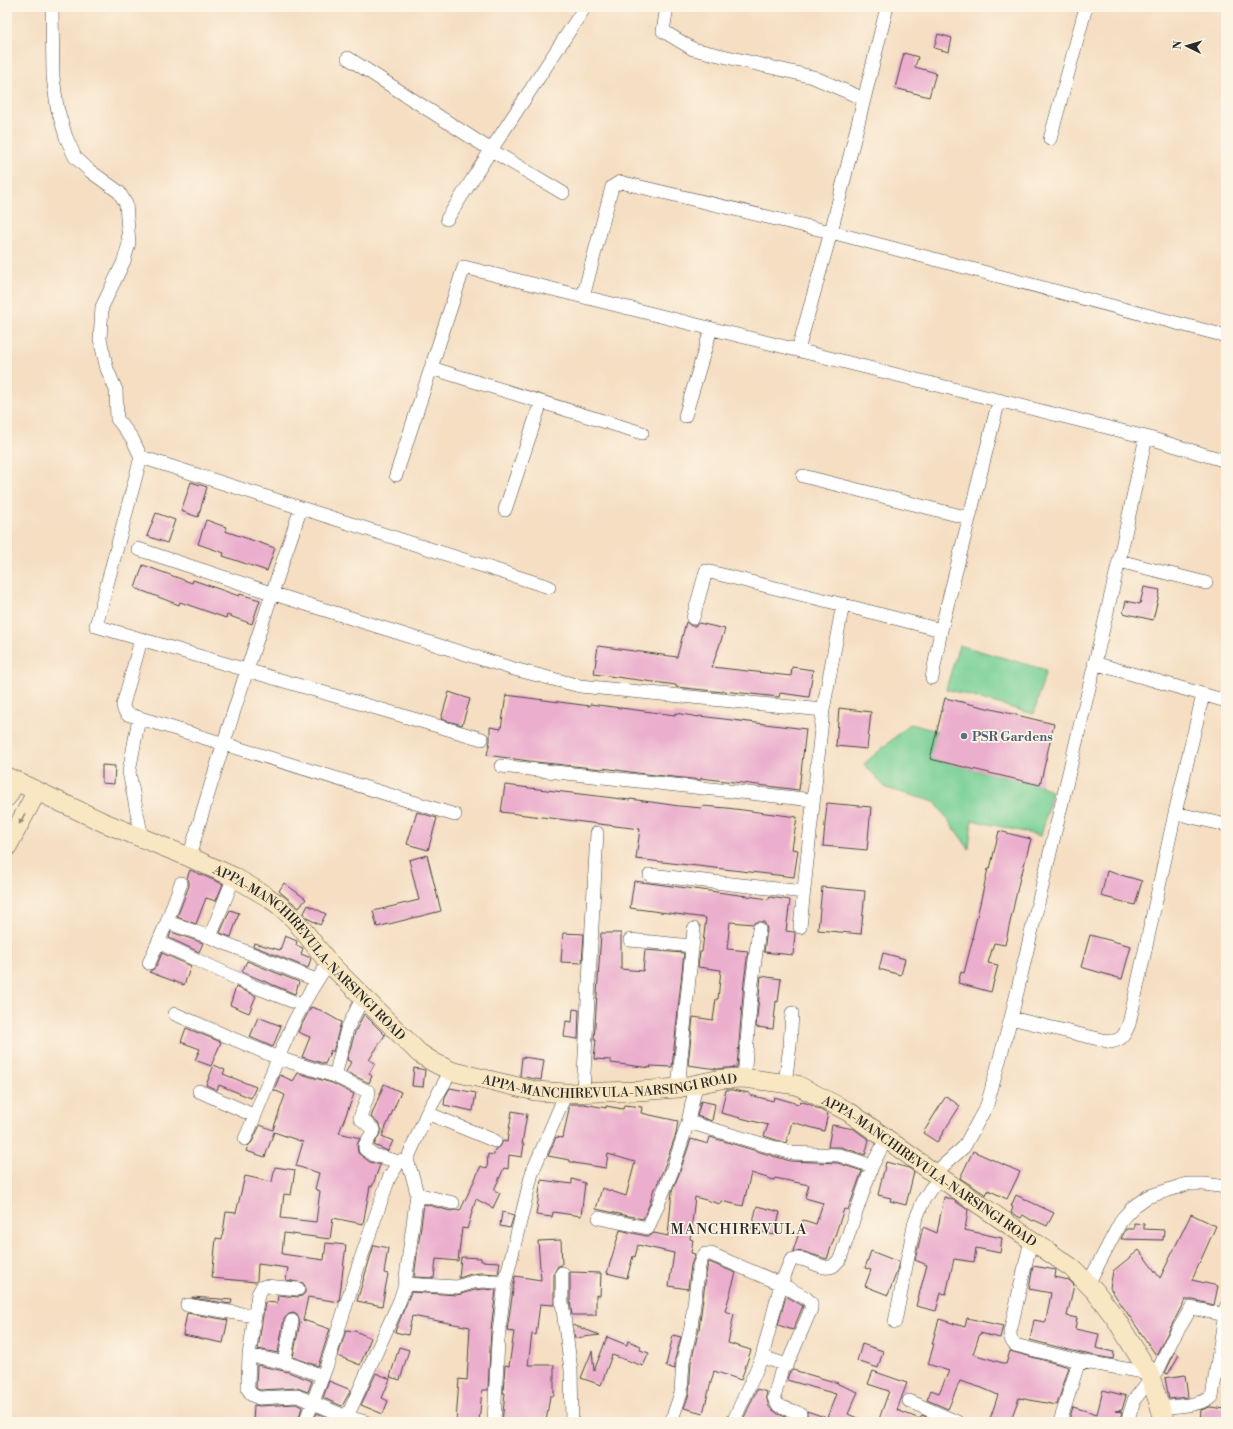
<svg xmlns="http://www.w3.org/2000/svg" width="1233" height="1429" viewBox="0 0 1233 1429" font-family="'Libre Bodoni',serif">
	<rect width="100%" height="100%" fill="#fcf5e5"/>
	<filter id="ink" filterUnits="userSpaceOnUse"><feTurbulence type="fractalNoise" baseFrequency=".025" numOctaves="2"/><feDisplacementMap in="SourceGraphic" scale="8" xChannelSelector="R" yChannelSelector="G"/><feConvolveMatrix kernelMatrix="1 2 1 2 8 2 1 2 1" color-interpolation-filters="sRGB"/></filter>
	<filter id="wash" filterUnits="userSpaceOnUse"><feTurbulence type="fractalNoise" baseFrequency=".012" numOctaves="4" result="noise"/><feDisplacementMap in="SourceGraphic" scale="16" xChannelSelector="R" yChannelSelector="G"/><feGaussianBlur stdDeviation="0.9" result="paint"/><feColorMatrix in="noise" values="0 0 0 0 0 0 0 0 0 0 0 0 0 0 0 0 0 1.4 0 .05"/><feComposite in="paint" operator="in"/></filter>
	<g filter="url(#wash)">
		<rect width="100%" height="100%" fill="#f5dec2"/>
		<!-- green -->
		<path fill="#78d096" stroke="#527e60" d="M959 645 1046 670 1034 714 946 689Z
			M910 724 937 731 931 759 1040 785 1052 792 1041 836 972 820 969 849 935 802 886 788 864 764Z"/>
		<g id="blocks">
			<!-- building -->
			<path fill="#ebaecd" d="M938 34 952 38 949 52 934 48Z
				M904 53 918 57 915 67 936 73 929 97 895 88Z
				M191 482 207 487 198 517 181 511Z
				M156 513 175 520 167 543 147 536Z
				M206 520 226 527 225 531 275 548 267 571 223 556 224 553 198 544Z
				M143 565 192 583 193 580 239 596 240 594 260 600 252 624 227 615 226 618 180 602 179 605 135 588Z
				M1144 587 1160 590 1153 620 1123 613 1126 601 1140 604Z
				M686 622 691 626H695L699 623 725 629 712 667 791 676 792 667 813 670 809 697 780 693 779 697 723 691V692L676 687V685L594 674 598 646 677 657Z
				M449 692 470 699 462 725 441 719Z
				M506 695 590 706V704L675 715V713L699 717V716L806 729 799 790 701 778V780L637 773 603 768 602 769 536 762 487 755 490 741V727L501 729Z
				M945 698 1054 724 1040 785 930 759Z
				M839 708 871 712 867 749 836 746Z
				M102 765 115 766 114 784 102 783Z
				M505 785 630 800V799L679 806 702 808V806L727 808 797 817 792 849 798 850 794 877 636 859 640 829 501 812Z
				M827 803 871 807 867 850 823 846Z
				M417 812 437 818 428 850 407 844Z
				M999 831 1031 839 1022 873H1021L1005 945 994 943 988 963 998 965 991 992 958 983 961 972 964 973 973 938H972L988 869H990Z
				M427 855 441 911 377 927 373 911 419 900 409 860Z
				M190 870 223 884 216 901 206 898 196 924 177 917 189 886V881L187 878Z
				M1107 871 1142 881 1135 905 1101 896Z
				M634 881 747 896 769 899 770 897 790 900 786 931 794 932 795 934 793 955 764 952 767 930 766 926 764 922H756L753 924 730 922 727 949 748 951 744 982 737 1067 717 1069 688 1065 693 1017 713 1020 716 999H718L721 970 698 967 700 952H702L706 918 630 908Z
				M284 883 306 899 299 908 279 891Z
				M822 887 865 891 861 934 818 930Z
				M308 905 326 914 320 925 307 918 304 913Z
				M230 910 239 913 231 937 220 933Z
				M171 932 203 943 199 952 169 938Z
				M563 933 584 934 582 963 561 962Z
				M601 933H621V969L643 971 645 950 684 953 672 1067 650 1066 651 1068 611 1063V1060L594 1059 596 1040H594Z
				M1090 935 1131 946 1122 979 1081 967Z
				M285 936 297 941 296 945 303 948 301 954 311 958 308 968 253 946 254 943 280 950Z
				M162 953 191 966 184 985 149 972 156 967Z
				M883 953 905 959 901 975 879 969Z
				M247 961 299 982 295 994 242 972Z
				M761 976 781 979 778 1002 776 1001 773 1029 756 1027Z
				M236 987 256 996 249 1013 230 1005Z
				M311 1007 320 1010 341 1022 333 1052 331 1050 325 1064 302 1057 310 1037 298 1032Z
				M573 1009 579 1010 578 1039 564 1037 566 1021 572 1022Z
				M364 1014 385 1035 369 1060 375 1063 369 1074 372 1076 369 1083 346 1072 351 1062 347 1060 355 1032Z
				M258 1017 281 1026 273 1047 250 1037Z
				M186 1028 221 1042 211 1066 195 1060 200 1049 181 1042Z
				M522 1057 544 1060 541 1080 520 1076Z
				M214 1065 225 1070 223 1074 256 1087 251 1098 219 1085 217 1090 206 1085Z
				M414 1068 425 1070 423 1087 412 1086Z
				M298 1073 332 1083 354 1094 339 1133 360 1138 357 1145 358 1153 370 1162 380 1165 372 1187 370 1186 363 1224 333 1218 330 1239 284 1233 282 1254 324 1260 326 1243 346 1245 339 1302 308 1297 303 1320 330 1329 318 1366 293 1357 300 1322 297 1315 294 1313 289 1314 284 1319 278 1353 258 1349 265 1302 277 1303 278 1295 298 1297 302 1296 305 1293V1286L303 1283 286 1280 288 1268 258 1264 257 1280 256 1282 212 1278 216 1238 222 1239 226 1212 236 1213 245 1176 272 1182 275 1167 295 1170 291 1195 284 1194 281 1218 316 1222 320 1191 315 1189 319 1173 296 1166 303 1142 274 1132 265 1157 246 1151 248 1146 252 1142 260 1125 273 1130 285 1095 274 1090 280 1075 293 1081Z
				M384 1084 401 1092 382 1136 393 1141 388 1151 374 1145 382 1130 379 1124 371 1117Z
				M450 1088 476 1093 473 1111 444 1105 445 1097Z
				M726 1090H732L750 1093V1095L773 1101 774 1097 799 1104 800 1101 809 1104 828 1114 824 1131 792 1122 786 1143 764 1136 768 1125 721 1113Z
				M946 1096 960 1106 937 1142 923 1133Z
				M701 1101 715 1104 712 1121 697 1116Z
				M570 1104H584L606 1108V1106L623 1109 624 1105 642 1107 641 1113 678 1121 676 1134 664 1168 656 1187 654 1188 650 1203 643 1219 596 1209 602 1188 626 1196 635 1162 608 1154 606 1168 574 1163V1162H570V1160L548 1156 556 1137 563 1138Z
				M512 1111 527 1114 522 1144H524L522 1157 509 1155 508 1169 504 1168 494 1190 500 1193 493 1208 476 1199 467 1229 462 1228 458 1261 436 1259 434 1278 414 1277 424 1204 451 1211 456 1210 460 1211 481 1166 487 1169 488 1154 494 1155 495 1149 500 1147 503 1141 507 1142Z
				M832 1125 854 1129 869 1140 865 1155 841 1147H828Z
				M710 1137 790 1161 838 1163 862 1171 848 1210 844 1209 827 1259 804 1252 793 1251 803 1220 816 1224 823 1203 805 1198 809 1185 775 1178 774 1180 751 1173 743 1206 721 1201 720 1204 695 1197 690 1239 693 1240 691 1253 695 1254 691 1265 688 1289 669 1286 674 1253 638 1245 635 1257 633 1256 627 1278 607 1273 620 1230 646 1236H650L654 1233 668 1236 672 1191 679 1174 691 1139 708 1144Z
				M973 1151 1020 1172 1007 1199 988 1190 986 1195 960 1178Z
				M886 1162 909 1168 914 1172 906 1205 890 1201 891 1198 878 1195Z
				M572 1179 585 1183 581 1216 553 1212 552 1217 536 1215 541 1180 572 1184Z
				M1016 1195 1054 1213 1047 1226 1034 1220 1033 1221 1023 1215 1021 1218 1011 1213 1013 1207 1011 1206Z
				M944 1197 952 1199 968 1210 965 1230 1002 1238 1000 1253 976 1248 974 1262 954 1259 946 1294 941 1293 936 1311 916 1306 927 1265 915 1260 923 1227 937 1233Z
				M757 1206 780 1212 774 1235 751 1229Z
				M502 1212 514 1215 510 1228 500 1226Z
				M1191 1214 1216 1226 1192 1280 1218 1286 1214 1305 1193 1300H1185L1156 1355 1110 1288 1113 1271 1139 1250 1160 1278Z
				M1134 1223 1144 1224V1229L1164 1230 1163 1240 1121 1239 1126 1229H1134Z
				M561 1240 562 1265 558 1266 554 1273V1305L540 1304 536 1335 532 1334 528 1365H554V1396H550L546 1422H502L505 1393H503L505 1365 509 1366 514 1332 507 1331 515 1276 541 1280 538 1241Z
				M374 1245 388 1248 384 1273 388 1274 382 1306 357 1301Z
				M871 1251 899 1262 896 1274 888 1295 865 1286 871 1270 865 1268Z
				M461 1257 481 1258V1261L500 1262 498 1274 482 1273 471 1274 459 1278Z
				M709 1262 736 1273 725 1311 734 1314 728 1343 751 1350 741 1380 714 1371 703 1413 684 1408 689 1394 691 1362 699 1329 707 1268Z
				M1033 1266 1056 1270 1055 1277 1069 1280 1074 1285 1067 1316 1077 1318 1075 1329 1099 1334 1096 1348 1114 1352 1113 1359 1081 1353 1030 1340 1034 1320 1045 1322 1046 1321 1051 1293 1029 1289Z
				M570 1272 601 1273 600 1296 596 1295V1315H572L570 1301Z
				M483 1289 496 1290 491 1329 488 1390H482L479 1422H456L459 1379 467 1380 470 1327 412 1316 408 1335 395 1332 396 1329 411 1292 457 1295 475 1290Z
				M786 1296 803 1306 793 1330 778 1325Z
				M192 1297 232 1300 231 1304 192 1298Z
				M187 1313 228 1320 223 1343 183 1335Z
				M967 1318 1003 1326 1000 1338 980 1333 973 1354 1006 1364 1010 1351 1069 1367 1057 1405 1019 1398 1010 1422H989L998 1395 982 1388 960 1381 948 1409 927 1400 931 1390 939 1393 949 1371 928 1364 934 1344H932L939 1319 965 1327Z
				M573 1325 600 1335 575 1338Z
				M346 1330 355 1331 371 1338 360 1365 338 1356Z
				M673 1335 681 1337 675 1359V1369L666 1366Z
				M607 1337 627 1345 628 1341 641 1346 640 1350 649 1353 643 1366 612 1355 601 1385 581 1378 592 1351 594 1371Z
				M862 1344 883 1351 878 1368 857 1361Z
				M399 1347 409 1350 400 1380 390 1377Z
				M1175 1352 1179 1355 1168 1374 1165 1373Z
				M257 1365 288 1372 312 1381 308 1392 297 1388 260 1390 257 1389 256 1387Z
				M793 1370 838 1383V1384L858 1392 848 1414 866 1422H807V1411L827 1418 836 1394 787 1380 789 1373Z
				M873 1371 907 1383 897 1410 920 1419 922 1415 937 1422H878L889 1391 868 1384Z
				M376 1373 390 1379 382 1398 388 1401 383 1414 361 1405Z
				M1185 1375 1188 1397 1169 1399 1165 1378Z
				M329 1381 351 1390 342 1406 323 1398Z
				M757 1389 767 1392 766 1396 769 1407 778 1414 791 1419V1422H742Z
				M1103 1390 1126 1396 1122 1410 1115 1411 1122 1412 1119 1422H1076L1069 1420 1073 1407 1097 1414Z
				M296 1404 302 1407 299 1418 301 1422H253L254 1405 259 1406Z
				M1210 1407 1226 1409V1422H1200L1201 1410Z
				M317 1413 336 1421 335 1422H313Z"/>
		</g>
	</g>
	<g filter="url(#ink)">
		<use href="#blocks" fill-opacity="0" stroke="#494642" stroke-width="1"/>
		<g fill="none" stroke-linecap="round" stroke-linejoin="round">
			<defs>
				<path id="street" d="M52 7 53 77 57 107 66 137 75 157 90 171 119 192 126 204 129 243 124 261 102 307 100 339 107 369 116 390 117 419 132 438 141 457
					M667 7 663 31 693 49 813 77 864 99
					M348 58 491 150 563 193
					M1050 139 1086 7
					M447 219 491 150 585 7
					M583 297 612 187 620 182 831 232 1226 336
					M798 350 831 232 887 7
					M431 368 642 433
					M685 416 711 329
					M396 475 464 267 1146 437 1226 461
					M803 476 969 518
					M505 510 541 402
					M138 549 271 593 514 669 580 686 823 710
					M1119 561 1206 583
					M693 618 706 571 840 604 941 630
					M141 640 123 705 124 710 127 714 455 815
					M1094 663 1226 701
					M932 678 941 630 999 400
					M139 718 129 772 142 838
					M482 739 96 626 141 457 549 587
					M501 766 813 800
					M1175 813 1226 825
					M189 857C224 740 261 624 301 508
					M650 875 804 892
					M167 922 210 937 316 980
					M800 927 823 710 843 604
					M210 937 234 877
					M630 940 692 946
					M158 942 253 986 302 1005
					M149 963 167 922 181 883
					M175 1014 278 1058 335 1076 347 1029 363 997
					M1011 1018 1111 1042C1123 1039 1124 1036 1129 1024L1175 813 1203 695
					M335 1076 369 1092 360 1118 374 1130 365 1145V1149L374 1155 399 1162
					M744 1078 752 983 759 929
					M785 1083 790 1046 792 1013
					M678 1088 694 929
					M199 1091 255 1116
					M583 1092 597 833
					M427 1113 495 1141
					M688 1122 792 1153 839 1155 872 1166
					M245 1139C271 1080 290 1015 329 963
					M935 1173 964 1147 987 1105 1011 1018 1119 561 1146 437
					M417 1194 453 1203
					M599 1218 648 1228 672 1171 688 1122 696 1085
					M1031 1240 1010 1332C1010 1338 1011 1341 1015 1345L1079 1361 1149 1373
					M562 1273V1302L571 1370 572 1422
					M405 1284 457 1287 473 1282 483 1281 505 1283 532 1173 566 1093
					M1088 1284 1122 1219 1133 1207 1147 1197 1187 1184H1204L1226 1187
					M298 1289 266 1286 262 1287 258 1294 249 1355 248 1385V1389L252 1395 259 1398 297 1396 347 1417 400 1300 405 1284 417 1194 413 1178 407 1160
					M187 1305 254 1316
					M895 1322 915 1221 924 1199 931 1188 941 1178
					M249 1355 290 1364 323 1376
					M284 1363 292 1321
					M783 1364 774 1398C778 1410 791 1408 800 1414L799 1422
					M909 1401 957 1422
					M1160 1408C1177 1406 1198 1406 1212 1397L1226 1307
					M307 1417 327 1365 359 1264 389 1178 399 1162 407 1160 427 1113 451 1071
					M347 1417 366 1422
					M494 1422 498 1340 506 1274
					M671 1422 681 1393 683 1361 691 1327 699 1266 702 1258 705 1254H711L781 1284 806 1298 811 1303V1309L787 1365 762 1357
					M730 1422 734 1420 762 1357 781 1284 791 1260C806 1254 821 1272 833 1266 835 1264 838 1261 840 1259L872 1166 886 1139
					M1060 1422 1079 1361
					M1127 1422 1134 1400 1159 1368 1171 1342 1191 1308 1225 1315"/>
				<g id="secondary">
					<path id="s1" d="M7 777 105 823 189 857 234 877 266 896 279 905 295 920 329 963 419 1053 433 1062 451 1071 535 1091 566 1093 639 1091 678 1088 721 1079 744 1078 797 1085 849 1112 941 1178 1072 1268 1095 1291 1116 1319 1149 1373 1165 1422"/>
					<path d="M7 797 16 781"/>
					<path d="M7 847 37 791"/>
				</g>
			</defs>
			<!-- street casing -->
			<use href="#street" stroke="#494642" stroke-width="14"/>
			<!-- secondary casing -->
			<use href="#secondary" stroke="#494642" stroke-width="20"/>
			<!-- street -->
			<use href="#street" stroke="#fff" stroke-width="13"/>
			<!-- secondary -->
			<use href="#secondary" stroke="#f9e7c3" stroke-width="19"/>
		</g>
		<!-- one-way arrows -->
		<defs><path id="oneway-solid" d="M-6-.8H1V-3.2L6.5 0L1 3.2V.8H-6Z"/></defs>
		<use fill="#928977" href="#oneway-solid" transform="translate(22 819) rotate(119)"/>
	</g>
	<!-- markers -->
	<circle fill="#5c6f8a" stroke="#fcf5e5" stroke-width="1.5" cx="964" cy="736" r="4"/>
	<g text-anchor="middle" stroke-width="3.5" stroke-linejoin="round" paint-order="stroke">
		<!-- service labels -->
		<g font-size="13" font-weight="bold" fill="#4e5e75" stroke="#fcf5e5" text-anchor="start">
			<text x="972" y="741">PSR Gardens</text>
		</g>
		<!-- street labels -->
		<g font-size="13" fill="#2b2b2b" stroke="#fcf5e5">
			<text dy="5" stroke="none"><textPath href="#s1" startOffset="355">APPA-MANCHIREVULA-NARSINGI ROAD</textPath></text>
			<text dy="5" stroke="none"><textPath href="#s1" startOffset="703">APPA-MANCHIREVULA-NARSINGI ROAD</textPath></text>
			<text dy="5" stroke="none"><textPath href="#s1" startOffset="1050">APPA-MANCHIREVULA-NARSINGI ROAD</textPath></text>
		</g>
		<!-- quarter labels -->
		<g font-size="15" letter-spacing="1" fill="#2b2b2b" stroke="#fcf5e5">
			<text x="739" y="1234">MANCHIREVULA</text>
		</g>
	</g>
	<!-- margin -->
	<rect width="1233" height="1429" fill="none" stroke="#fcf5e5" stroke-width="24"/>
	<!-- north arrow -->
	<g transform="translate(1187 46) rotate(275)" stroke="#fcf5e5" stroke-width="3" paint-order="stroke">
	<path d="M0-3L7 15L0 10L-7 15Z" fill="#2b2b2b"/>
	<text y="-6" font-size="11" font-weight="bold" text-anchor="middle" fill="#2b2b2b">N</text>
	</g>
</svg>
